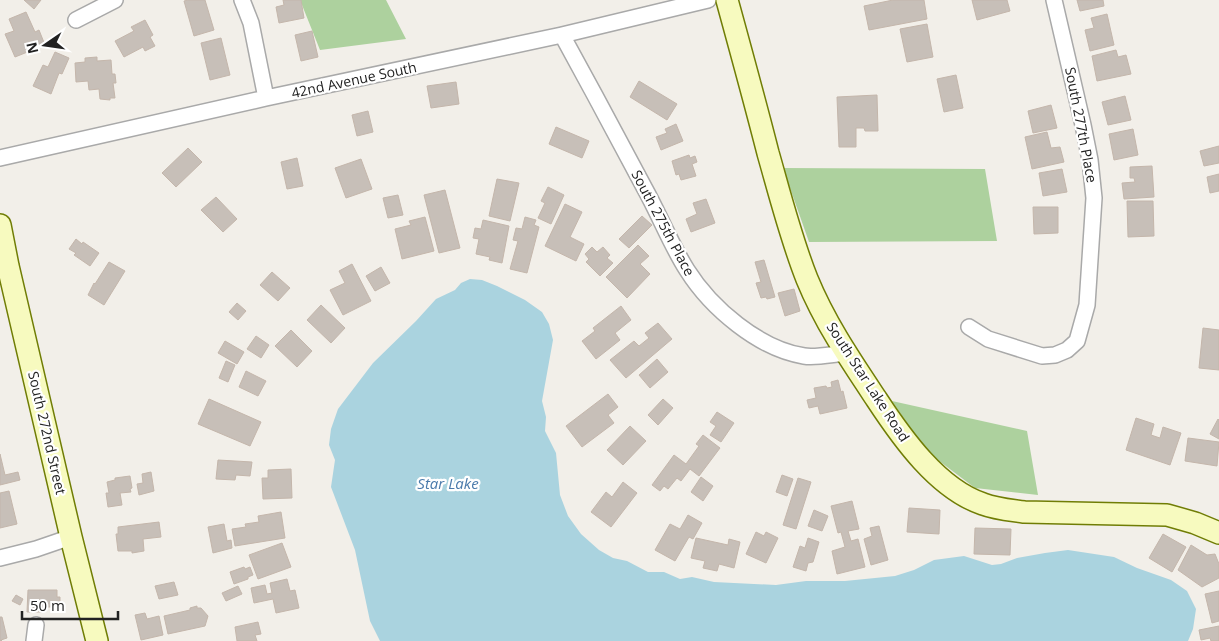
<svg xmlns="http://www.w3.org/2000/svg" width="1219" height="641" viewBox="0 0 1219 641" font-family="'Open Sans',sans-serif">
	<rect width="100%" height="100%" fill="#f2efe9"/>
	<!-- forest -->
	<path fill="#add19e" d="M300 0H386L406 39 320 50Z
		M783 168 985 169 997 241 809 242Z
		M892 401 1027 431 1038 495 975 488 926 451Z"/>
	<!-- water -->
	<path fill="#aad3df" d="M470 279 482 280 497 286 525 300 542 312 549 324 553 340 542 401 546 417 545 431 556 453 560 495 568 516 581 534 599 550 613 558 627 561 648 572H664L680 579 692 577 714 582 776 585 806 581H845L895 576 914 570 934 560 964 556 992 565 1001 564 1017 558 1045 553 1068 550 1114 557 1137 568 1171 580 1187 591 1196 609 1193 629 1188 641H380L370 621 355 550 331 487 335 460 329 445 331 429 338 409 373 363 416 321 436 299 455 290 461 283Z"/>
	<!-- building -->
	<path fill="#c7bfb8" stroke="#c4b6ab" d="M24 0H41L34 9Z
		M188 0H205L214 30 194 36 184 1Z
		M283 0H301L304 18 279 23 276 7 284 5Z
		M893 0H924L927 19 869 30 864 6Z
		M972 0H1007L1010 11 977 20Z
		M1077 0H1103L1104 6 1080 11Z
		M26 12 35 32 39 30 45 45 15 57 5 34 14 31 9 19Z
		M1107 14 1114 45 1090 51 1085 30 1094 28 1091 18Z
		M145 20 153 35 150 37 155 46 145 51 143 47 124 57 115 41 134 31 131 27Z
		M927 24 933 57 907 62 900 29Z
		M312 31 318 57 301 61 295 35Z
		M221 38 230 75 210 80 201 43Z
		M1116 50 1118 57 1126 55 1131 74 1097 81 1092 56Z
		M55 52 69 58 62 74 59 73 51 94 33 86 43 65 48 67Z
		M97 57V61L111 60 112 74H115L116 83H113L115 98H110V100L100 99 99 89 89 90 88 81 76 82 75 63 85 62V58Z
		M956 75 963 108 944 112 937 79Z
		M639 81 677 104 667 120 630 97Z
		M456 82 459 104 431 108 427 86Z
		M877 95 878 131H865L864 128H856V147H839L837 97Z
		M1125 96 1131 120 1108 125 1102 102Z
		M1051 105 1057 128 1033 133 1028 111Z
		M368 111 373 132 357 136 352 115Z
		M676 124 683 141 661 150 656 137 667 133 665 129Z
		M556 127 589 141 582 158 549 144Z
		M1133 129 1138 155 1114 160 1109 134Z
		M1047 132 1051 148 1060 147 1064 162 1032 169 1025 137Z
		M1219 146V163L1204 166 1200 151Z
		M188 148 202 162 176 187 162 173Z
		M689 155 690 158 695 156 697 162 692 164 696 176 681 180 679 174 676 175 672 161Z
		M297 158 303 186 287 189 281 162Z
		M361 159 372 189 346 198 335 168Z
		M1152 166 1154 197 1124 199 1122 183 1135 182 1134 178H1130V167Z
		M1062 169 1067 192 1043 196 1039 173Z
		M1219 174V191L1210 193 1207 177Z
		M497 179 519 183 510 221 489 216Z
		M548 187 564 195 551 224 538 218 545 203 541 201Z
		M445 190 460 248 439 253 424 195Z
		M398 195 403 215 388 218 383 198Z
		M216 197 237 219 223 232 201 210Z
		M706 199 715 223 691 232 686 219 697 214 693 203Z
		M1127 201H1153L1154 236 1128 237Z
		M565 204 582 212 570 237 584 244 576 261 545 246Z
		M1033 207H1058V233L1034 234Z
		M642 216 652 225 629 248 619 239Z
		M425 217 434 251 402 259 395 229 411 225 409 221Z
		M525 217 536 220 534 225 539 227 527 273 510 269 518 241 513 240 516 228 522 229Z
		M483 220 509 226 502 263 489 260 490 257 476 254 479 239 473 238 475 228 481 229Z
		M76 239 82 244 83 242 99 253 90 266 74 255 76 253 69 249Z
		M638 245 649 256 640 264 650 274 627 298 606 277Z
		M592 247 597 252 603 247 610 255 607 258 613 263 600 276 586 262 589 259 585 254Z
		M764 260 775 297 767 299 766 297 761 298 756 283 761 282 755 262Z
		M109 262 125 271 104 305 88 295 94 283 95 284Z
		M352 264 371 301 343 315 330 290 345 283 339 271Z
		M381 267 390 283 375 291 366 276Z
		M272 272 290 288 278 301 260 285Z
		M794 289 800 311 785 316 778 293Z
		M237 303 246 311 238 320 229 312Z
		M321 305 345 328 331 343 307 320Z
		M621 306 631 320 615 333 620 340 596 359 582 341 595 331 593 328Z
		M658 323 672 339 626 378 610 360 634 341 639 346 649 338 645 333Z
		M1203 328 1219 330V370L1199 368Z
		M291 330 312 351 297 367 275 346Z
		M256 336 269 345 261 358 247 349Z
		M225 341 244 352 237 364 218 353Z
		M657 359 668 372 650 388 639 375Z
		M226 361 235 365 228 382 219 378Z
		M246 371 266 381 258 396 239 387Z
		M838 380 841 392 843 391 847 408 820 414 818 406 809 408 807 400 816 398 814 388 826 386 827 388 832 387 831 382Z
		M608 394 618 407 608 415 614 423 582 447 566 426Z
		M209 399 261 422 250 446 198 424Z
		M663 399 673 408 658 425 648 415Z
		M717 412 734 423 721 442 710 435 716 426 710 422Z
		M1136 418 1154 424 1151 435 1160 438 1163 427 1181 433 1170 465 1126 450Z
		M1218 419 1219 420V439L1210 434Z
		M630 426 646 441 623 465 607 450Z
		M703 435 720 448 699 476 690 469 681 481 677 478 668 489 664 486 660 491 652 485 674 455 686 464 699 446 696 444Z
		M1188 438 1219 442 1217 466 1185 461Z
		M0 454 5 475 18 472 20 480 0 485Z
		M218 460 252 462 250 476 236 475 235 480 216 479Z
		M291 469 292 498 263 499 262 478H268V470Z
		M151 472 154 491 139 495 137 484 143 483 142 474Z
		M782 475 793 479 787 496 776 492Z
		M130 476 132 488 130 489 131 492 120 493 122 505 108 507 106 493H109L107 482 115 480V478Z
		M701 477 713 486 703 501 691 492Z
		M798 478 811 482 796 529 783 525Z
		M623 482 637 493 611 527 591 512 606 492 612 497Z
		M9 491 17 524 0 528V493Z
		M852 501 859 529 848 531 851 541 858 539 865 567 837 574 832 551 845 547 841 532 838 533 831 506Z
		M909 508 940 510 939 534 907 532Z
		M814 510 828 516 822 531 808 526Z
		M281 512 285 538 235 546 232 529 246 527 245 524 259 522 258 516Z
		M688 515 702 523 693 539 689 537 675 561 655 550 670 524 680 529Z
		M159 522 161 537 143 539 144 551 132 553V551H118L116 534H118V527Z
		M224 524 227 541 231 540 232 548 213 553 208 527Z
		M879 526 888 560 871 565 864 539 872 536 870 528Z
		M975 528 1011 529 1010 555 974 554Z
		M756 532 764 536 766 532 778 538 766 563 746 554Z
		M1163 534 1186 547 1172 572 1149 558Z
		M696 538 728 545 729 539 740 542 734 568 719 564 717 571 703 568 705 561 691 558Z
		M808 538 819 542 813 562 808 563 806 571 793 567 800 546 805 548Z
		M282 543 291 567 258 579 249 555Z
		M1191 545 1207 555 1215 554 1219 564V578L1202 587 1178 570Z
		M244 567 245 569 250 567 253 575 248 577V579L234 584 230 572Z
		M287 579 290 591 295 590 299 608 276 613 273 599 254 603 251 588 265 585 267 594 272 593 270 583Z
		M174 582 178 595 159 599 155 586Z
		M238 586 242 594 226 601 222 593Z
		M28 590H57V597H60V607H47V609H42V612H27Z
		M1219 591V621L1212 623 1205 594Z
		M16 595 23 599 20 605 12 601Z
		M197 606V608H201L208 616 205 626 168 634 164 616 190 610V608Z
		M145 613 147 619 159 616 163 635 141 640 135 615Z
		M0 617H2L7 638 1 640 2 641H0Z
		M258 622 261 634 255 635 257 641H237L235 627Z
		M1219 626V641H1211L1210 638 1201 640 1199 630Z"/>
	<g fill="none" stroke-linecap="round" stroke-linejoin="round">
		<defs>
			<path id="street" d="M242 0 251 23 266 98
				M76 20 115 0
				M562 35C590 86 618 138 645 189 660 216 671 245 687 270 711 308 759 349 804 356 816 358 833 354 846 353
				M0 158 266 98 562 35 708 0
				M969 327 988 339 1042 356 1055 355 1067 350 1077 341 1087 305 1094 198 1090 160 1083 125 1054 0
				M0 558 36 549 71 537
				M34 641 36 625"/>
			<path id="secondary" d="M727 0C741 51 755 102 768 153 780 195 791 239 807 279 825 323 851 361 877 400 902 438 938 489 983 504 996 509 1010 510 1024 512L1167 515 1195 523 1219 533
				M0 225 8 266 71 537 97 641"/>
		</defs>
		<!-- street casing -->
		<use href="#street" stroke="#a9a9a9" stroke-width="18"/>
		<!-- secondary casing -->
		<use href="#secondary" stroke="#707d05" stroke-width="24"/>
		<!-- street -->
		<use href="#street" stroke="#fff" stroke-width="15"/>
		<!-- secondary -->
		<use href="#secondary" stroke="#f7fabf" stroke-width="21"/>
	</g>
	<g text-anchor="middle" stroke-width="4.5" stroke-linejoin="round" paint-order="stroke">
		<!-- street labels -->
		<g font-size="14" fill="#222" stroke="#fff">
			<text transform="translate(354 80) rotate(-12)" y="5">42nd Avenue South</text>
			<text transform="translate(1081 125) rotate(79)" y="5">South 277th Place</text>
			<text transform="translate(663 223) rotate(62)" y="5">South 275th Place</text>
			<text transform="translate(868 382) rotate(57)" y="5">South Star Lake Road</text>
			<text transform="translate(47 433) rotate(77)" y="5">South 272nd Street</text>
		</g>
		<!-- water labels -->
		<g font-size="15" font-style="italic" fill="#4a7aab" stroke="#fff">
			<text x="448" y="489">Star Lake</text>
		</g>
	</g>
	<!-- north arrow -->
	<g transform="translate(45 45) rotate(257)" stroke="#ffffff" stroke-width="4" paint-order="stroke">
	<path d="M0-4L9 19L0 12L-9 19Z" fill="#222222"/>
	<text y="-8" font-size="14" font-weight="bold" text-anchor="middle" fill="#222222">N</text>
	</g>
	<!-- scale -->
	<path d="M22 611v8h96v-8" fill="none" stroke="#222222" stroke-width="2.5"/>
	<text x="30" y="611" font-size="15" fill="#222222" stroke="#ffffff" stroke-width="4" paint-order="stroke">50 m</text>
</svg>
